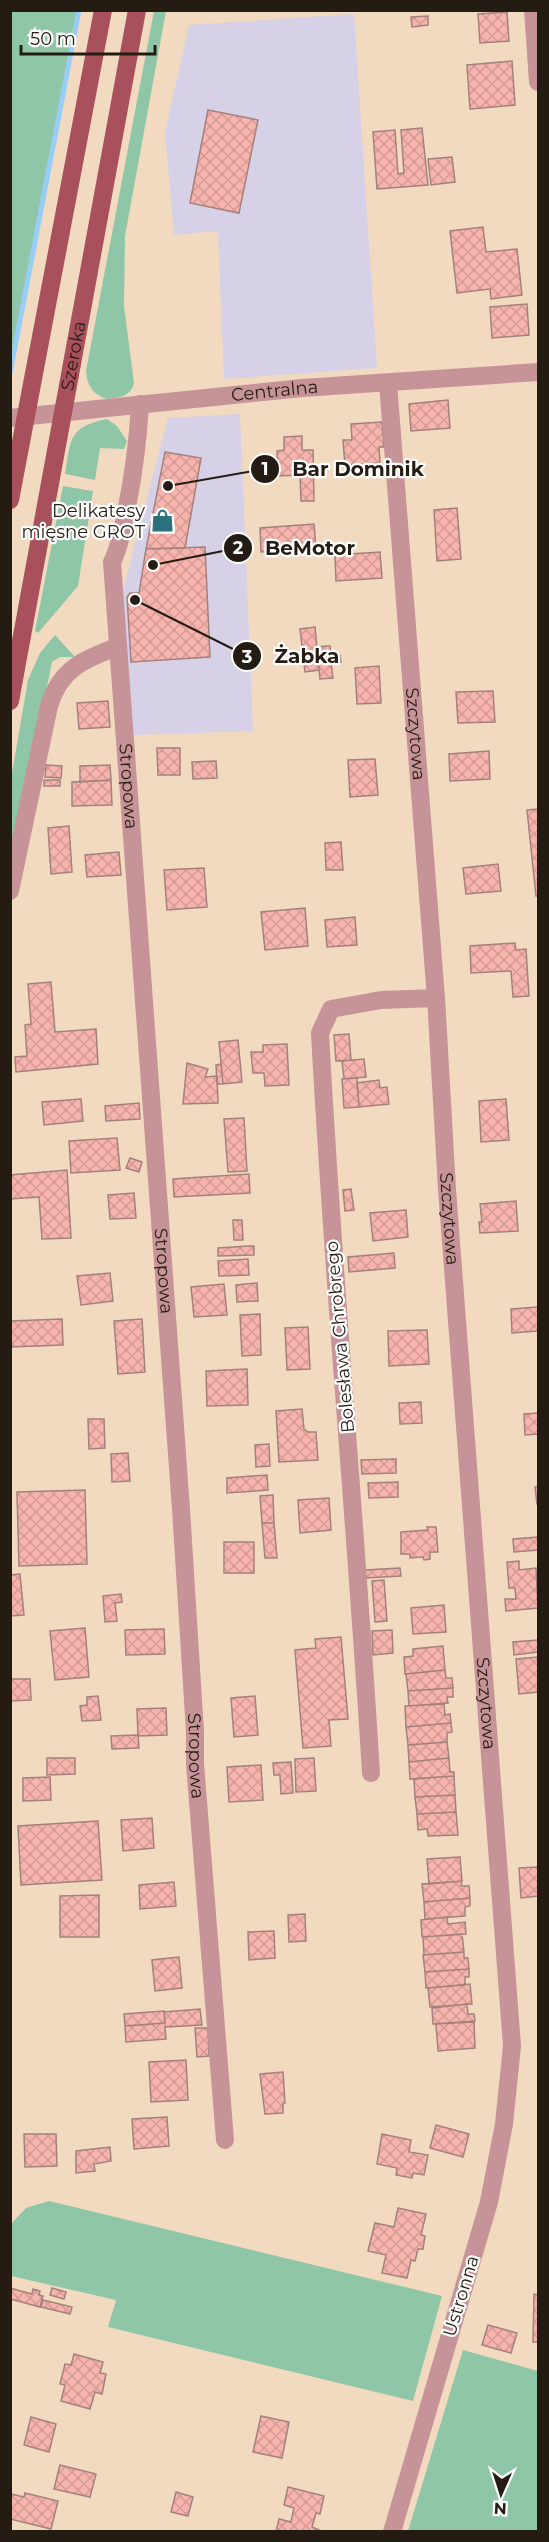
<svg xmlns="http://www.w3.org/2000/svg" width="549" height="2542" viewBox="0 0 549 2542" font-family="Montserrat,sans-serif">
	<defs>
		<pattern id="building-cross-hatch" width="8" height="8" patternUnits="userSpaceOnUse" patternTransform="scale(1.5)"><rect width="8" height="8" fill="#f7b4ad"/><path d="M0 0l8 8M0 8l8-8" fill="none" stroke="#d49a94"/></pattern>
	</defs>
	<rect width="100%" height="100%" fill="#f1dabf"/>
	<!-- commercial -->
	<path fill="#d6d1e6" d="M354 14 377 368 224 379 218 231 174 235 165 132 189 25Z
		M240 414 253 731 131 735 122 594 168 418Z"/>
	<!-- grass -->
	<path fill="#90c6a8" d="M11 10 77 11 11 368Z
		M154 11H166L125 236 124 306 134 383C130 397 120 397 107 399 92 394 87 385 86 371Z
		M107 419 117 426 127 441 124 449 100 448 95 480 65 474C71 439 68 427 107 419Z
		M63 486 93 491 78 586 38 633 35 631Z
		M55 635 75 657H60L52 662 11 867V779L28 680 40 653Z
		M49 2201 442 2296 413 2401 108 2327 116 2300 11 2276V2224L26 2208Z
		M463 2350 538 2371V2531H408Z"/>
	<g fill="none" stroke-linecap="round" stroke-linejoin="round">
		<!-- stream -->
		<path stroke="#98cef5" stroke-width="5" d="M10 373 79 10"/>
	</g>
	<!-- building -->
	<path fill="url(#building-cross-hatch)" stroke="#a4817d" stroke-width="1.5" d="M507 12 509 41 480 43 478 14Z
		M428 16V25L412 27 411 17Z
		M512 61 515 105 470 109 467 65Z
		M208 110 258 120 239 213 190 203Z
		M422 128 428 185 377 189 373 132 395 130 398 174 404 173 401 130Z
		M452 157 455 182 431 185 428 159Z
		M483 227 486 252 517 249 522 295 491 299 490 289 457 293 450 231Z
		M527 304 529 335 492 338 490 307Z
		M448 400 450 428 411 431 409 404Z
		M382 422 384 447H379L380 463 345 465 343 440H352L351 424Z
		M302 436V450H313L314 501H301L300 475 278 476 277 451 284 450V437Z
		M165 452 201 458 185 548 146 549Z
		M457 508 461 559 437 561 434 510Z
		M314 524 316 548 261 552 260 528Z
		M205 547 210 657 131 662 127 597 130 593H139L146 549Z
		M380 552 382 578 336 581 335 555Z
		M315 627 319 670 305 672 300 629Z
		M326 646H330L331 655H340L341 662 331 663 333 678 320 679 317 647Z
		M379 666 381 703 357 704 355 668Z
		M493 691 495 722 458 723 456 692Z
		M108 701 110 727 79 729 77 703Z
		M157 748H180V775H158Z
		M489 751 490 779 450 781 449 754Z
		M375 759 378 795 350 797 348 760Z
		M216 761 217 778 193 779 192 762Z
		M46 765 62 766 61 778 45 777Z
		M110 765 111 780 80 782V766Z
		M44 780H60V786H44Z
		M111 780 112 805 72 806V782Z
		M538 809V896H536L527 810Z
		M69 826 72 872 51 874 48 828Z
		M341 842 343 870H326L325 843Z
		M119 852 121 875 87 877 85 855Z
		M498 864 501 891 466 894 463 868Z
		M204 868 207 907 167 910 164 870Z
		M305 908 308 946 265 950 261 912Z
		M355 917 357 945 327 947 325 920Z
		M515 943 516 950 526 949 529 996 513 997 511 971 471 973 470 946Z
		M51 982 55 1032 96 1029 98 1064 16 1072 15 1057 27 1056 25 1025 31 1024 28 984Z
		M349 1034 351 1060 336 1061 334 1035Z
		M238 1040 242 1082 223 1084 219 1042Z
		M287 1044 289 1085 265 1086 264 1073H253L251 1052H263V1045Z
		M364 1059 366 1077 344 1079 342 1061Z
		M187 1063 208 1069 205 1077 217 1076 218 1103 183 1104Z
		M221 1064 223 1084H217L216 1065Z
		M357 1078 359 1107 344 1108 342 1079Z
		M379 1080 380 1088 387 1087 389 1104 359 1107 357 1083Z
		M81 1099 83 1121 44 1125 42 1102Z
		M506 1099 509 1140 481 1142 479 1101Z
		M139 1103 140 1119 106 1121 105 1106Z
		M244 1118 247 1171 228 1172 224 1119Z
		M117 1138 120 1170 71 1173 69 1141Z
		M130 1158 142 1162 139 1172 126 1168Z
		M67 1170 71 1238 42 1239 39 1197 10 1199V1175Z
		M249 1174 250 1193 174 1197 173 1179Z
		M351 1189 354 1210 345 1211 343 1190Z
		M134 1193 136 1218 110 1219 108 1195Z
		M516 1201 518 1231 480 1233 479 1222H482L480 1204Z
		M406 1210 408 1237 373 1241 370 1213Z
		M233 1220H242L243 1240H234Z
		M249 1246H254V1255L218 1256V1248Z
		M394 1253 395 1268 349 1272 348 1257Z
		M248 1259 249 1275 219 1276 218 1261Z
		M110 1273 113 1301 81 1305 77 1276Z
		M257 1283 258 1301 237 1302 236 1285Z
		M224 1284 227 1315 194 1317 191 1287Z
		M538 1307V1331L512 1333 511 1309Z
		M260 1314 261 1355 242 1356 240 1315Z
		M62 1319 63 1345 10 1347V1321Z
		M142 1319 145 1372 118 1374 114 1321Z
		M308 1327 310 1369 287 1370 285 1328Z
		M427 1330 429 1364 389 1366 388 1331Z
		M247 1369 248 1405 207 1406 206 1371Z
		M421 1402 422 1423 400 1424 399 1403Z
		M302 1409 304 1429 308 1432H316L318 1460 279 1462 276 1411Z
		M538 1413V1434L525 1435 524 1414Z
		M88 1419H104L105 1448 89 1449Z
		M269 1444 270 1466 256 1467 255 1445Z
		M128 1453 130 1481 112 1482 111 1454Z
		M396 1459V1473L362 1474 361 1460Z
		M267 1475 268 1490 227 1493V1478Z
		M398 1482V1497L369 1498 368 1483Z
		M538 1486V1504H537L535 1487Z
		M85 1490 87 1564 19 1566 17 1492Z
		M273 1495 274 1523H262L260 1496Z
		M329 1498 331 1530 300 1533 298 1500Z
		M262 1523H274L277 1558H265Z
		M427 1527H436L438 1552H430V1559L424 1560 423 1557 410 1558V1554H401V1532L428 1530Z
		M538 1537V1550L514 1552 513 1539Z
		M224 1542H254V1573H224Z
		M519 1561V1570L536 1568 538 1608 506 1611 505 1599H516L515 1588H509L507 1562Z
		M400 1568 401 1576 366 1578 365 1570Z
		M20 1574 24 1615 10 1616V1575Z
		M384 1580 387 1621 375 1622 372 1581Z
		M121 1594 122 1602 115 1603 117 1621 105 1622 103 1596Z
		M444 1605 446 1632 413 1634 411 1608Z
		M85 1628 89 1677 55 1680 50 1631Z
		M164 1629 165 1654 126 1655 125 1630Z
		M392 1630 393 1653 373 1655 372 1631Z
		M341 1637 348 1719 329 1720 331 1746 303 1748 295 1650 316 1648 315 1639Z
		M538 1640V1652L514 1655 513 1642Z
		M443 1646 445 1670 405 1674 404 1657 413 1656V1649Z
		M538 1657V1692L519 1694 516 1659Z
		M445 1670 446 1678H452L453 1688 408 1691 406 1674Z
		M10 1679H30L31 1700 10 1701Z
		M453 1688V1697H447L448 1703 409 1706 408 1691Z
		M98 1696 101 1720 82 1721 80 1706 87 1705V1697Z
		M255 1696 258 1735 234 1737 231 1698Z
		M444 1704 445 1715 450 1714 451 1723 406 1727 405 1706Z
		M166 1708 167 1735 138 1736 137 1709Z
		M451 1723 452 1732 447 1733V1742L408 1745 406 1727Z
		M138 1735 139 1748 112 1749 111 1736Z
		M447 1742 449 1758 409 1762 408 1745Z
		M47 1758H75V1774L47 1775Z
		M314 1758 316 1791 296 1792 295 1759Z
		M449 1758 450 1772H454V1776L410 1779 409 1762Z
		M291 1762 293 1793 281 1794 280 1775H274L273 1763Z
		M261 1765 263 1800 229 1802 227 1767Z
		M454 1776 455 1795 415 1797 414 1779Z
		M50 1777 51 1800 23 1801V1778Z
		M455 1795 456 1812 417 1814 415 1797Z
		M456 1812 458 1835 428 1836 427 1829 418 1830 417 1814Z
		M152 1818 154 1848 123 1851 121 1820Z
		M98 1821 102 1880 21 1885 18 1826Z
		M460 1857 462 1881 429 1884 427 1859Z
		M538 1867V1896L521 1898 519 1868Z
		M462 1881 461 1886H469L470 1898 424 1902 422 1884Z
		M174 1882 176 1906 140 1909 139 1885Z
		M99 1895V1937H60V1896Z
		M470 1898V1906L465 1907V1916L425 1919 424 1902Z
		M305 1914 306 1941 289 1942 288 1915Z
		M447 1917 448 1924 465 1922 466 1934 422 1937 421 1920Z
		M274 1931 275 1958 249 1960 248 1932Z
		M462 1934 464 1952 424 1955 423 1937Z
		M464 1952V1958H468L469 1969 425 1972 423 1955Z
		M179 1957 182 1988 155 1991 152 1960Z
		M469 1969V1977H465V1985L426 1988 425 1972Z
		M470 1984 472 2004 430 2007 428 1988Z
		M467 2004 468 2014H474L475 2021 433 2024 432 2008Z
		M200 2009 202 2025 165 2027 166 2039 126 2042 125 2026 165 2023 164 2012Z
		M164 2011 165 2023 125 2026 124 2014Z
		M474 2022 475 2048 438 2051 436 2024Z
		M195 2028H208L209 2056 197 2057Z
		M186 2060 188 2100 151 2102 149 2062Z
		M283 2072 285 2103H283V2113L265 2114 260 2074Z
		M167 2117 169 2146 134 2149 132 2119Z
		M436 2125 469 2134 463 2157 430 2148Z
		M24 2134H56L57 2166 25 2167Z
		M382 2134 411 2140 409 2152 428 2155 424 2175 413 2173 412 2178 396 2175 397 2168 377 2164Z
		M110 2147 111 2161 94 2164 95 2171 76 2173V2151Z
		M398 2208 426 2214 421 2235 425 2236 423 2249H418L415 2261 411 2260 407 2278 382 2273 386 2255 368 2251 375 2223 394 2227Z
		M10 2288 32 2294 33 2289 40 2291 39 2295 43 2296 40 2307 10 2299Z
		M52 2288 66 2292 64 2299 50 2295Z
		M534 2294 538 2295V2342H533Z
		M43 2300 72 2307 70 2314 41 2307Z
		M488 2325 517 2333 511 2353 482 2345Z
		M74 2354 103 2362 100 2373 106 2374 102 2394 95 2392 90 2409 61 2401 65 2385 60 2384 65 2364 71 2365Z
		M261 2416 289 2422 282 2458 253 2452Z
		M31 2417 56 2424 49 2452 24 2445Z
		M60 2465 96 2474 90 2497 54 2489Z
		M288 2487 324 2496 320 2514 316 2513 312 2527 324 2532H276L279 2519 291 2522 294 2508 284 2505Z
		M176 2492 193 2497 188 2516 171 2512Z
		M25 2493 58 2501 51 2529 10 2519 11 2494 24 2497Z"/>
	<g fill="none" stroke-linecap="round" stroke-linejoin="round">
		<!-- minor -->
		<g stroke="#c69398" stroke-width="18">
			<path d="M533 10 538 82"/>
			<path id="s1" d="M388 383 436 998 447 1189 512 2046 504 2124 489 2202 392 2532"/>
			<path id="s2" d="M140 404C138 442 133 479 125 517 122 532 119 549 112 562L181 1509 195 1732V1764L225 2140"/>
			<path id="s3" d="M10 418 302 388 538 372"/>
			<path d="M10 891 49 706C60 669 84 659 117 647"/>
			<path d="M371 1773C356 1526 333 1280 320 1033L331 1009 381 1000 436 998"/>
		</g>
		<!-- major -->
		<g stroke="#a9505d" stroke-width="18">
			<path d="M10 500 103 10"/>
			<path id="s4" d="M10 701 137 10"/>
		</g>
	</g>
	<!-- icons -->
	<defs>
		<symbol id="shop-bare" viewBox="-9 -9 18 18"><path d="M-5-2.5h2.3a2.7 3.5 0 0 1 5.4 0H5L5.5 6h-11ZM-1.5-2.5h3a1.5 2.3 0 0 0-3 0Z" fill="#2a707d" stroke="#fff" stroke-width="2.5" paint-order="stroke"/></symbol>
	</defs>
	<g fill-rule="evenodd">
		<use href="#shop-bare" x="146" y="504" width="33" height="33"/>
	</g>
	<g text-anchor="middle" stroke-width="4.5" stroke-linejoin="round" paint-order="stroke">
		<!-- street labels -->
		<g font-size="18" fill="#241c12" stroke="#fff">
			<text dy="6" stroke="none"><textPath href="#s4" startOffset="351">Szeroka</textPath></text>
			<text dy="6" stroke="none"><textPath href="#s3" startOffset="266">Centralna</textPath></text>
			<text dy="6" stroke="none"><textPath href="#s1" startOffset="352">Szczytowa</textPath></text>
			<text dy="6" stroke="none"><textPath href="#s2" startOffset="386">Stropowa</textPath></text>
			<text dy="6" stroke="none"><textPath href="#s1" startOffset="838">Szczytowa</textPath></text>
			<text dy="6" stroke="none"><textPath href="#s2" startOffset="872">Stropowa</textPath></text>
			<text transform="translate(340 1337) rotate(-95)" y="6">Bolesława Chrobrego</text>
			<text dy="6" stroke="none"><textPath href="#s1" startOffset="1324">Szczytowa</textPath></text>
			<text dy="6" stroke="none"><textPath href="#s2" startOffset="1358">Stropowa</textPath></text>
			<text transform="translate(461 2296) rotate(-73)" y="6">Ustronna</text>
		</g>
		<!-- poi labels -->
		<g font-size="18" fill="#241c12" stroke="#fff" text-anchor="end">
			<text x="145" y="517">Delikatesy<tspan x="145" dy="21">mięsne GROT</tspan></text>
		</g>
	</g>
	<!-- callouts -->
	<path fill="none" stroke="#241c12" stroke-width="2" d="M168 486L265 469M153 565L238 548M135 600L247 656"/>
	<g fill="#241c12" stroke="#fff" stroke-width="2">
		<circle cx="168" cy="486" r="6"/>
		<circle cx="153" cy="565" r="6"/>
		<circle cx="135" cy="600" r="6"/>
		<circle cx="265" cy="469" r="15"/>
		<circle cx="238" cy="548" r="15"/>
		<circle cx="247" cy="656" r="15"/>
	</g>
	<g font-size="18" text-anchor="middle" font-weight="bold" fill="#fff">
		<text x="265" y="475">1</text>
		<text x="238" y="554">2</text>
		<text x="247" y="663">3</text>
	</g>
	<g font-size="20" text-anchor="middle" font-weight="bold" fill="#241c12" stroke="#fff" stroke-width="4.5" stroke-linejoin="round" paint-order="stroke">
		<text x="358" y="476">Bar Dominik</text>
		<text x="310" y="555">BeMotor</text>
		<text x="307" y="663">Żabka</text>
	</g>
	<!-- border -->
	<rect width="549" height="2542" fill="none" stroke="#241c12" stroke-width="24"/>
	<!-- north arrow -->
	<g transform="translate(501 2494) rotate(183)" stroke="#ffffff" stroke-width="4.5" paint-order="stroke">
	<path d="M0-4.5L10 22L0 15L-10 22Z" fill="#241c12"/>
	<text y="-9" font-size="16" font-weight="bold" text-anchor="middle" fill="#241c12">N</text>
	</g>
	<!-- scale -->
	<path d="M21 45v9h134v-9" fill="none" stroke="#241c12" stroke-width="3"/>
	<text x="30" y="45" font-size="18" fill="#241c12" stroke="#ffffff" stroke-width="4.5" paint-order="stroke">50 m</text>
</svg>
